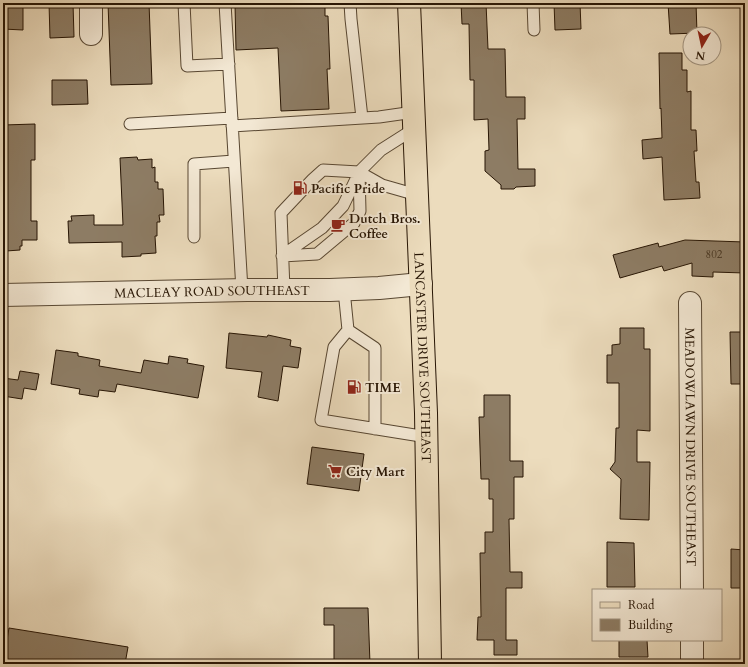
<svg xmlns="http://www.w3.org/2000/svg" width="748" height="667" viewBox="0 0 748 667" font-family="Cardo,serif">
	<rect width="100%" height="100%" fill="#ecdcbd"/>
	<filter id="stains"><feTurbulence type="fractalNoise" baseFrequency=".005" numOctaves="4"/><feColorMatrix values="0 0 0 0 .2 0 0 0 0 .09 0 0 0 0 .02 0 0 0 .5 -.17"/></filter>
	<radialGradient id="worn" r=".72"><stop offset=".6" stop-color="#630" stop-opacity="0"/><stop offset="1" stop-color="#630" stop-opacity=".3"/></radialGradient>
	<!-- building -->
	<path fill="#8d7c64" stroke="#271504" d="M3 3H23V30L3 29Z
		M49 3H73L74 37 50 38Z
		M108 3H149L152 84 111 85Z
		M325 3V16H328L330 69H327L329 109 281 111 278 48 236 50 235 4Z
		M461 3H486L488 49H505L506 97H525V119H517L518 169H535V186L516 187 514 189H501V185L485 171V151L489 150 488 119 474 120V80H470L469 24H462Z
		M554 3H580L581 29 555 30Z
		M668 3H696L697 33 670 34Z
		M659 53H682V70H687V92L691 91V130H696L697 151H694L696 182H699L700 198 664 200 662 157 643 159 642 140 662 138 661 108 660 109Z
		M52 80H87L88 104 52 105Z
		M35 124V160H31V221H37V240H22V246H20V250L6 251V246H3V125Z
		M137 157 138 160 152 159V168L155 167V182H158V189H163L164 215H159L160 222H157V236H155L156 253 141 254V256L122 257V242L69 243 68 221H72L71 216 94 215V225H123L120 158Z
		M685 240 745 242V273L713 272V277L692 276V263L664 271 662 266 620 278 613 255 658 243 659 247Z
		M620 328H644V349H650V431L637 430V462H650L649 520 620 519 621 479 610 469 615 462 616 428H619V383H607V355H612V345L620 344Z
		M730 332H745V384H731Z
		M229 333 267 337 268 335 291 340 290 346 301 348 298 368 283 366 278 401 258 397 262 372 226 368Z
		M56 350 78 353V356L100 360 99 366 141 373 144 360 168 364 169 356 188 359 187 363 204 366 198 398 117 384 115 392 99 390 98 397 79 394 80 389 51 384Z
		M20 371 39 374 36 390 24 388 22 399 3 396V378L18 380Z
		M484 395H510V461H523V477H514V519H509L510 572H522V588H506V640H517V655H494V640H477L478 617H481L480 553H485V532H493V499H489V479H481L479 417H484Z
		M312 447 364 454 359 491 307 484Z
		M607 542 634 543 635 587H607Z
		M731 549 745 550V588H731Z
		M324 608H368L370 664H334V625H324Z
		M9 628 128 647 125 664H3Z
		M619 640H647L648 657H619Z"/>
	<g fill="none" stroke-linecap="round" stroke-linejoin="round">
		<defs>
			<path id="service" d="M184 3 187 66 229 64
				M225 3 242 290
				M350 3 351 19 362 118
				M533 3 534 30
				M130 124 232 118
				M232 126 379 117 414 112
				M359 172 382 185 417 195
				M194 237V164L234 161
				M283 255 322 228 343 206 358 175
				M282 256 317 254 354 223 360 211 359 172
				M284 290 281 213 313 179 323 170 359 172 381 150 414 129
				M344 290 348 330 334 347 321 420 427 437
				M348 330 375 348V429"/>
			<g id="minor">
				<path d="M91 3V34"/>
				<path id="s1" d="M690 303 692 590"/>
				<path d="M692 640V664"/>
			</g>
			<g id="tertiary">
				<path id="s2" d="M3 295 247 290H330L379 288 421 284"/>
			</g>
			<g id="primary">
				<path id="s3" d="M409 3 426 413 430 664"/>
			</g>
		</defs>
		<!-- service casing -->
		<use href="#service" stroke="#584732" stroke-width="13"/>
		<!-- minor casing -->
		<use href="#minor" stroke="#584732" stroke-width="24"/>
		<!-- tertiary casing -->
		<use href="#tertiary" stroke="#584732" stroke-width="24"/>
		<!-- primary casing -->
		<use href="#primary" stroke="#271504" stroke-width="24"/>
		<!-- service -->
		<use href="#service" stroke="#f3e8d4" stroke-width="11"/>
		<!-- minor -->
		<use href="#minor" stroke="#f3e8d4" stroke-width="22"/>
		<!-- tertiary -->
		<use href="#tertiary" stroke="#f3e8d4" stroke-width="22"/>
		<!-- primary -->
		<use href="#primary" stroke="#ecdcbd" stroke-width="22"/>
	</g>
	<!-- icons -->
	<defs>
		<symbol id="fuel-bare" viewBox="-9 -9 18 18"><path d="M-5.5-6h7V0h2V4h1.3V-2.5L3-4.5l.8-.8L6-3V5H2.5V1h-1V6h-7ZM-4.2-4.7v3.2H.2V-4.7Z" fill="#8f2418" stroke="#f3e8d4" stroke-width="2.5" paint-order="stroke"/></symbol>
		<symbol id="cafe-bare" viewBox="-9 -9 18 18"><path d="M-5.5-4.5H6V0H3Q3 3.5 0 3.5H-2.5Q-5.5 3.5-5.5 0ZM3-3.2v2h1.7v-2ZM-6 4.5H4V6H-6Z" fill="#8f2418" stroke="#f3e8d4" stroke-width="2.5" paint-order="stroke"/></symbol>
		<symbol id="supermarket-bare" viewBox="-9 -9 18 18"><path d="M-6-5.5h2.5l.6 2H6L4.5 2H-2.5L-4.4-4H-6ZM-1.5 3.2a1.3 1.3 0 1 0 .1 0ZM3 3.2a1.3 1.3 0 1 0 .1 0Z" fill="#8f2418" stroke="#f3e8d4" stroke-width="2.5" paint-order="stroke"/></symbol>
	</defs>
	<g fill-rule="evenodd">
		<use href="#fuel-bare" x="290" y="178" width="20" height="20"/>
		<use href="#cafe-bare" x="328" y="215" width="20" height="20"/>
		<use href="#fuel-bare" x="344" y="377" width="20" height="20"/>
		<use href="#supermarket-bare" x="325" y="461" width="20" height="20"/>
	</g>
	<g text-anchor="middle" stroke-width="4" stroke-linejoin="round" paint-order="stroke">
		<!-- number labels -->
		<g font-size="11" fill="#402f1c">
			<text x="714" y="258">802</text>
		</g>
		<!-- poi labels -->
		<g font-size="13" font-weight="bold" fill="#271504" stroke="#f3e8d4" text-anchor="start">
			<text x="311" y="193">Pacific Pride</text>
			<text x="349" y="223">Dutch Bros.<tspan x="349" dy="15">Coffee</tspan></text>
			<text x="365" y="392">TIME</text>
			<text x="346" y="476">City Mart</text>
		</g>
		<!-- street labels -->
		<g font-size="13" fill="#271504" stroke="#f3e8d4">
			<text dy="5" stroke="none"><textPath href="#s2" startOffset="209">MACLEAY ROAD SOUTHEAST</textPath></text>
			<text dy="5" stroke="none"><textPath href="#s3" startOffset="355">LANCASTER DRIVE SOUTHEAST</textPath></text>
			<text dy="5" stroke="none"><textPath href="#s1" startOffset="144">MEADOWLAWN DRIVE SOUTHEAST</textPath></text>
		</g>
	</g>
	<!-- margin -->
	<rect width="748" height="667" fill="none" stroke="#ecdcbd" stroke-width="16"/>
	<rect x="4" y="4" width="740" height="659" fill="none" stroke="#271504" stroke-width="2"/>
	<rect x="8" y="8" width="732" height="651" fill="none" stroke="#271504"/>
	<!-- legend -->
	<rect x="592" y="589" width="130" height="52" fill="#f3e8d4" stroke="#a19481"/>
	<rect x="600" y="602" width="20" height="6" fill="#ecdcbd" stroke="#a19481"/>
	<text x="628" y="609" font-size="12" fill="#271504">Road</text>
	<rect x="600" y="619" width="20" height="12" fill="#8d7c64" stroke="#a19481"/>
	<text x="628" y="629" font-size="12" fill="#271504">Building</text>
	<!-- north arrow -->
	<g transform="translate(702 46) rotate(189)"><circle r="19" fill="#f3e8d4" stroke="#a19481"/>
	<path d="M0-3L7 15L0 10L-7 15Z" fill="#8f2418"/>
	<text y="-6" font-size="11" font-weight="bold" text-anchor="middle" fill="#271504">N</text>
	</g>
	<rect width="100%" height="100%" filter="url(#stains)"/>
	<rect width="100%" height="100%" fill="url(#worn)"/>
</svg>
